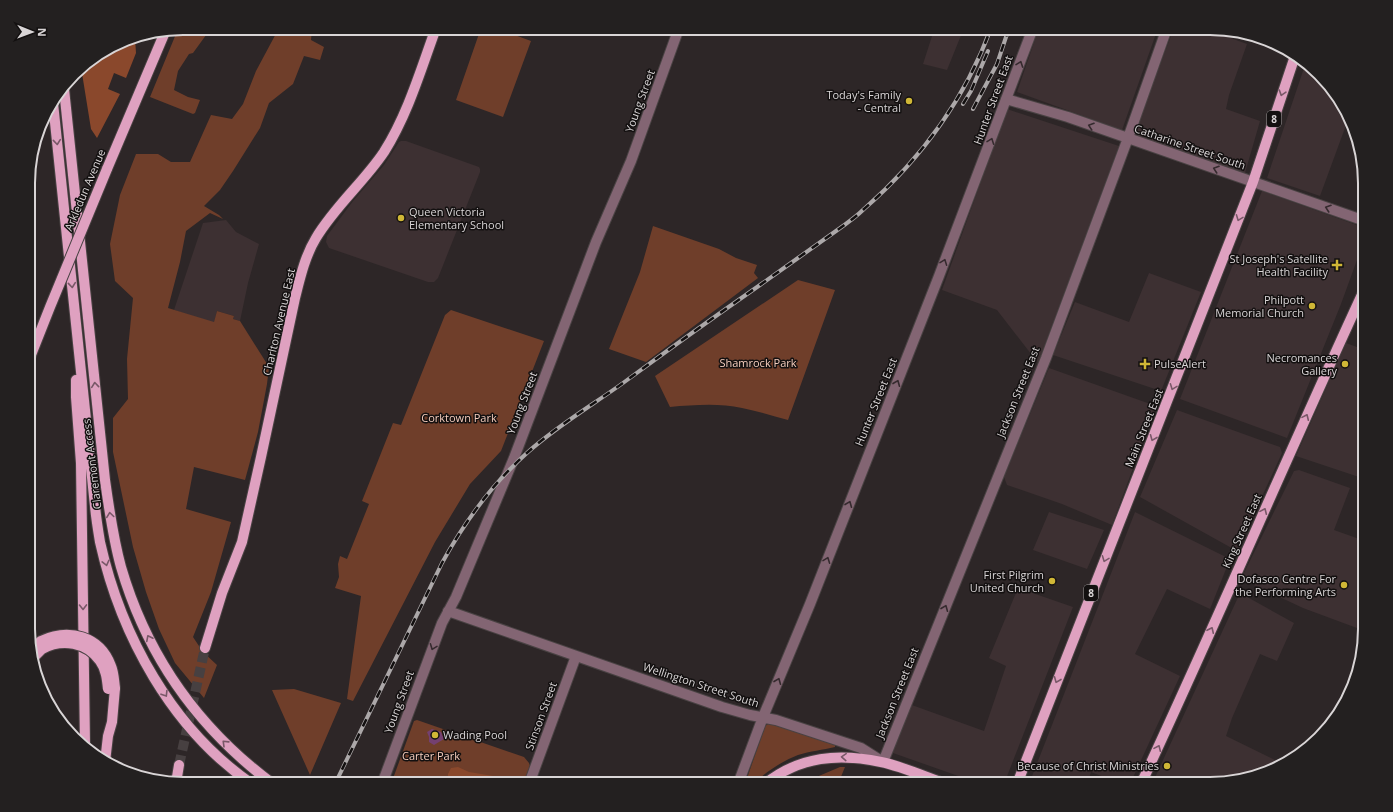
<svg xmlns="http://www.w3.org/2000/svg" width="1393" height="812" viewBox="0 0 1393 812" font-family="'Open Sans',sans-serif">
	<rect width="100%" height="100%" fill="#2d2627"/>
	<!-- built -->
	<path fill="#3d3032" d="M922 28H964L947 70 923 64 933 33Z
		M1039 28H1158L1122 130 1017 92Z
		M1174 28H1203L1247 44 1229 95 1226 109 1260 121 1245 173 1133 135Z
		M1305 65 1339 97 1349 117 1320 196 1267 178Z
		M1007 109 1119 146 1038 363 997 310 942 290Z
		M401 141H406L479 167 480 169V172L438 278 434 282H428L329 248 326 242 327 236 353 201 384 165 399 142Z
		M1262 191 1365 228V238L1341 304 1287 438 1180 399Z
		M226 220 236 232 259 244 248 283 240 321 233 319 234 316 217 311 214 323 174 310 203 223Z
		M1149 273 1201 292 1161 391 1053 355 1075 302 1129 322Z
		M1346 343 1365 350V479L1296 456Z
		M1049 368 1156 406 1112 525 1062 504 1007 485 1004 477Z
		M1177 410 1280 447 1282 453 1237 551 1140 497Z
		M1299 470 1350 488 1334 530 1365 541V631L1303 608 1241 579 1294 471Z
		M1049 512 1104 530 1087 569 1033 550Z
		M1135 512 1230 559 1210 609 1167 589 1135 654 1180 676 1130 784H1122L1091 772 1087 784H1029Z
		M1018 588 1073 607 1004 784H981L893 753 909 704 984 731 1006 666 989 658Z
		M1240 593 1294 623 1277 661 1260 654 1232 718 1226 736 1277 761 1275 767 1220 784H1152Z"/>
	<!-- green -->
	<path fill="#6f3e2a" d="M183 28H203L209 31 193 53 189 54 178 71 174 90 188 97 200 100 195 113 193 114 150 97 178 29Z
		M279 28H312L311 40 324 47 320 60 304 56 293 84 269 103 260 128 233 171 220 190 204 206 219 215 223 219 210 213 186 231 180 262 168 308 214 322 217 311 234 316 233 319 240 321 269 367 267 384 258 432 245 480 194 467 186 509 231 522 211 592 193 637 203 652 217 665 204 698 175 663 159 629 146 592 133 547 113 452V418L128 399 127 359 133 298 115 281 110 244 120 195 136 154H158L171 162H190L211 115 232 119 243 104 256 71Z
		M481 28H496L531 41 503 117 456 100Z
		M653 226 719 249 736 258 757 265 754 273 758 278 646 362 609 349 640 272Z
		M798 280 835 290 788 420C773 416 757 411 742 408 719 403 694 405 670 407L655 376Z
		M451 310 544 341 501 451 470 484 435 542 353 701 347 699 361 596 335 588 339 577 338 564 340 556 347 559 369 504 362 501 393 423 401 425 445 315Z
		M294 689 341 703 310 775 272 690Z
		M417 720 524 757 529 763 530 766 524 784H391L414 721Z
		M772 723 835 745V747C823 750 810 751 798 755 782 761 766 772 753 784H745L765 726 768 724Z
		M840 767H845L838 784H800Z"/>
	<!-- forest -->
	<path fill="#8a482c" d="M135 38 136 53 126 78 114 73 108 89 120 94 97 138 91 129 81 67 124 40Z
		M458 767 469 772 505 778 509 780 508 784H462V783L451 782 448 779V774L451 768Z"/>
	<!-- water -->
	<path fill="#744070" d="M432 729 441 732 444 739 434 745 429 742V737L427 732Z"/>
	<g fill="none" stroke-linecap="round" stroke-linejoin="round">
		<!-- major-tunnel -->
		<path stroke="#474041" stroke-width="10" stroke-dasharray="10 5" stroke-linecap="butt" d="M179 765 205 648"/>
		<defs>
			<path id="minor" d="M1006 99 1068 117 1365 221
				M448 611 722 707 750 715 776 720 861 748 883 762 1046 358 1128 138 1167 28
				M382 784 442 623 456 597 514 458 596 242 631 161 679 28
				M529 784 576 656
				M738 784 763 717 810 604 939 276 1033 28"/>
			<path id="major" d="M1245 33 1263 39
				M64 89 105 480C109 509 113 538 121 567 147 656 199 729 273 784
				M53 103 95 506C96 518 98 530 100 542 121 636 172 729 252 784
				M107 169 165 32
				M76 380V397L81 463 85 744
				M205 648 222 593 242 542 261 457 295 298C300 278 305 256 316 238 335 206 364 182 384 152 408 114 421 69 436 28
				M30 650 41 641
				M33 658 42 649
				M105 762 108 736 112 722 115 688
				M176 783 179 765
				M765 784C800 756 839 753 881 762 901 766 926 777 946 784
				M1017 784 1253 182 1295 56
				M1141 784C1218 619 1289 452 1365 288"/>
		</defs>
		<!-- minor casing -->
		<use href="#minor" stroke="#494243" stroke-width="12"/>
		<!-- major casing -->
		<use href="#major" stroke="#494243" stroke-width="12"/>
		<!-- minor -->
		<use href="#minor" stroke="#836573" stroke-width="10"/>
		<!-- major -->
		<use href="#major" stroke="#dfa1c0" stroke-width="10"/>
		<defs>
			<path id="rail" d="M963 104 971 91 988 51
				M973 109 997 64 1009 28
				M335 784 442 563C465 521 492 484 528 452 557 426 591 406 623 383 668 350 714 317 760 285 785 267 811 249 836 231 846 224 856 217 864 209 920 160 965 99 991 28"/>
		</defs>
		<!-- rail casing -->
		<use href="#rail" stroke="#aca8a9" stroke-width="4"/>
		<!-- rail -->
		<use href="#rail" stroke="#131010" stroke-width="2.5" stroke-dasharray="8" stroke-linecap="butt"/>
		<defs>
			<path id="major-bridge" d="M29 360 50 307 107 169
				M41 641C69 628 100 636 111 666 114 673 114 681 115 688
				M42 649C62 638 87 642 100 661 106 669 107 679 108 689"/>
		</defs>
		<!-- major-bridge casing -->
		<use href="#major-bridge" stroke="#494243" stroke-width="12" stroke-linecap="butt"/>
		<!-- major-bridge -->
		<use href="#major-bridge" stroke="#dfa1c0" stroke-width="10"/>
	</g>
	<!-- one-way arrows -->
	<defs><path id="oneway-chevron" d="M-2-3.5L2.5 0L-2 3.5" fill="none" stroke-width="1.6" stroke-linecap="round" stroke-linejoin="round"/></defs>
	<g stroke="#352a2e">
		<use href="#oneway-chevron" transform="translate(1020 64) rotate(-70)"/>
		<use href="#oneway-chevron" transform="translate(1091 126) rotate(-161)"/>
		<use href="#oneway-chevron" transform="translate(991 141) rotate(-69)"/>
		<use href="#oneway-chevron" transform="translate(1216 169) rotate(-161)"/>
		<use href="#oneway-chevron" transform="translate(1328 208) rotate(-161)"/>
		<use href="#oneway-chevron" transform="translate(944 262) rotate(-69)"/>
		<use href="#oneway-chevron" transform="translate(897 383) rotate(-68)"/>
		<use href="#oneway-chevron" transform="translate(849 504) rotate(-68)"/>
		<use href="#oneway-chevron" transform="translate(827 560) rotate(-69)"/>
		<use href="#oneway-chevron" transform="translate(945 608) rotate(-68)"/>
		<use href="#oneway-chevron" transform="translate(433 647) rotate(111)"/>
		<use href="#oneway-chevron" transform="translate(778 681) rotate(-68)"/>
	</g>
	<g stroke="#795868">
		<use href="#oneway-chevron" transform="translate(1282 93) rotate(108)"/>
		<use href="#oneway-chevron" transform="translate(57 142) rotate(84)"/>
		<use href="#oneway-chevron" transform="translate(1239 218) rotate(111)"/>
		<use href="#oneway-chevron" transform="translate(72 285) rotate(84)"/>
		<use href="#oneway-chevron" transform="translate(95 385) rotate(-96)"/>
		<use href="#oneway-chevron" transform="translate(1173 387) rotate(111)"/>
		<use href="#oneway-chevron" transform="translate(1306 417) rotate(-66)"/>
		<use href="#oneway-chevron" transform="translate(1153 438) rotate(112)"/>
		<use href="#oneway-chevron" transform="translate(1264 511) rotate(-66)"/>
		<use href="#oneway-chevron" transform="translate(110 515) rotate(-98)"/>
		<use href="#oneway-chevron" transform="translate(1105 559) rotate(111)"/>
		<use href="#oneway-chevron" transform="translate(106 563) rotate(76)"/>
		<use href="#oneway-chevron" transform="translate(83 607) rotate(89)"/>
		<use href="#oneway-chevron" transform="translate(1211 630) rotate(-65)"/>
		<use href="#oneway-chevron" transform="translate(149 638) rotate(-117)"/>
		<use href="#oneway-chevron" transform="translate(1057 680) rotate(112)"/>
		<use href="#oneway-chevron" transform="translate(165 694) rotate(58)"/>
		<use href="#oneway-chevron" transform="translate(225 743) rotate(-136)"/>
		<use href="#oneway-chevron" transform="translate(1158 748) rotate(-66)"/>
		<use href="#oneway-chevron" transform="translate(844 757) rotate(-177)"/>
	</g>
	<!-- markers -->
	<g fill="#d0b736" stroke="#131010" stroke-width="1.5">
		<circle cx="909" cy="101" r="4"/>
		<circle cx="401" cy="218" r="4"/>
		<path d="M1335 259h4v4h4v4h-4v4h-4v-4h-4v-4h4z"/>
		<circle cx="1312" cy="306" r="4"/>
		<path d="M1143 358h4v4h4v4h-4v4h-4v-4h-4v-4h4z"/>
		<circle cx="1345" cy="364" r="4"/>
		<circle cx="1052" cy="581" r="4"/>
		<circle cx="1344" cy="585" r="4"/>
		<circle cx="435" cy="735" r="4"/>
		<circle cx="1167" cy="766" r="4"/>
	</g>
	<g text-anchor="middle" stroke-width="3" stroke-linejoin="round" paint-order="stroke">
		<!-- shield labels -->
		<g fill="#131010" stroke="#9e9a9b" stroke-width="1">
			<rect x="1267" y="111" width="14" height="16" rx="3"/>
			<rect x="1084" y="585" width="14" height="16" rx="3"/>
		</g>
		<g font-size="10" font-weight="bold" fill="#d9d5d6">
			<text x="1274" y="123">8</text>
			<text x="1091" y="597">8</text>
		</g>
		<!-- poi labels -->
		<g font-size="11" fill="#d9d5d6" stroke="#131010" text-anchor="end">
			<text x="901" y="99">Today's Family<tspan x="901" dy="13">- Central</tspan></text>
			<text x="409" y="216" text-anchor="start">Queen Victoria<tspan x="409" dy="13">Elementary School</tspan></text>
			<text x="1328" y="263">St Joseph's Satellite<tspan x="1328" dy="13">Health Facility</tspan></text>
			<text x="1304" y="304">Philpott<tspan x="1304" dy="13">Memorial Church</tspan></text>
			<text x="1337" y="362">Necromances<tspan x="1337" dy="13">Gallery</tspan></text>
			<text x="1154" y="368" text-anchor="start">PulseAlert</text>
			<text x="1044" y="579">First Pilgrim<tspan x="1044" dy="13">United Church</tspan></text>
			<text x="1336" y="583">Dofasco Centre For<tspan x="1336" dy="13">the Performing Arts</tspan></text>
			<text x="443" y="739" text-anchor="start">Wading Pool</text>
			<text x="1159" y="770">Because of Christ Ministries</text>
		</g>
		<!-- street labels -->
		<g font-size="11" fill="#d9d5d6" stroke="#131010">
			<text transform="translate(993 100) rotate(-70)" y="4">Hunter Street East</text>
			<text transform="translate(640 101) rotate(-70)" y="4">Young Street</text>
			<text transform="translate(1190 147) rotate(19)" y="4">Catharine Street South</text>
			<text transform="translate(85 190) rotate(-67)" y="4">Arkledun Avenue</text>
			<text transform="translate(279 322) rotate(-77)" y="4">Charlton Avenue East</text>
			<text transform="translate(1018 392) rotate(-68)" y="4">Jackson Street East</text>
			<text transform="translate(876 402) rotate(-68)" y="4">Hunter Street East</text>
			<text transform="translate(522 403) rotate(-69)" y="4">Young Street</text>
			<text transform="translate(1144 428) rotate(-68)" y="4">Main Street East</text>
			<text transform="translate(92 464) rotate(-97)" y="4">Claremont Access</text>
			<text transform="translate(1242 531) rotate(-66)" y="4">King Street East</text>
			<text transform="translate(701 685) rotate(18)" y="4">Wellington Street South</text>
			<text transform="translate(897 693) rotate(-68)" y="4">Jackson Street East</text>
			<text transform="translate(399 702) rotate(-70)" y="4">Young Street</text>
			<text transform="translate(541 716) rotate(-70)" y="4">Stinson Street</text>
		</g>
		<!-- park labels -->
		<g font-size="11" fill="#f7cebe" stroke="#131010">
			<text x="758" y="367">Shamrock Park</text>
			<text x="459" y="422">Corktown Park</text>
			<text x="431" y="760">Carter Park</text>
		</g>
	</g>
	<!-- crop -->
	<path d="M0 0H1393V812H0ZM183 35H1210A148 148 0 0 1 1358 183V629A148 148 0 0 1 1210 777H183A148 148 0 0 1 35 629V183A148 148 0 0 1 183 35Z" fill="#232020" fill-rule="evenodd"/>
	<path fill="none" stroke="#d9d5d6" stroke-width="2" d="M183 35H1210A148 148 0 0 1 1358 183V629A148 148 0 0 1 1210 777H183A148 148 0 0 1 35 629V183A148 148 0 0 1 183 35Z"/>
	<!-- north arrow -->
	<g transform="translate(32 32) rotate(91)" stroke="#131010" stroke-width="3" paint-order="stroke">
	<path d="M0-3L7 15L0 10L-7 15Z" fill="#d9d5d6"/>
	<text y="-6" font-size="11" font-weight="bold" text-anchor="middle" fill="#d9d5d6">N</text>
	</g>
</svg>
